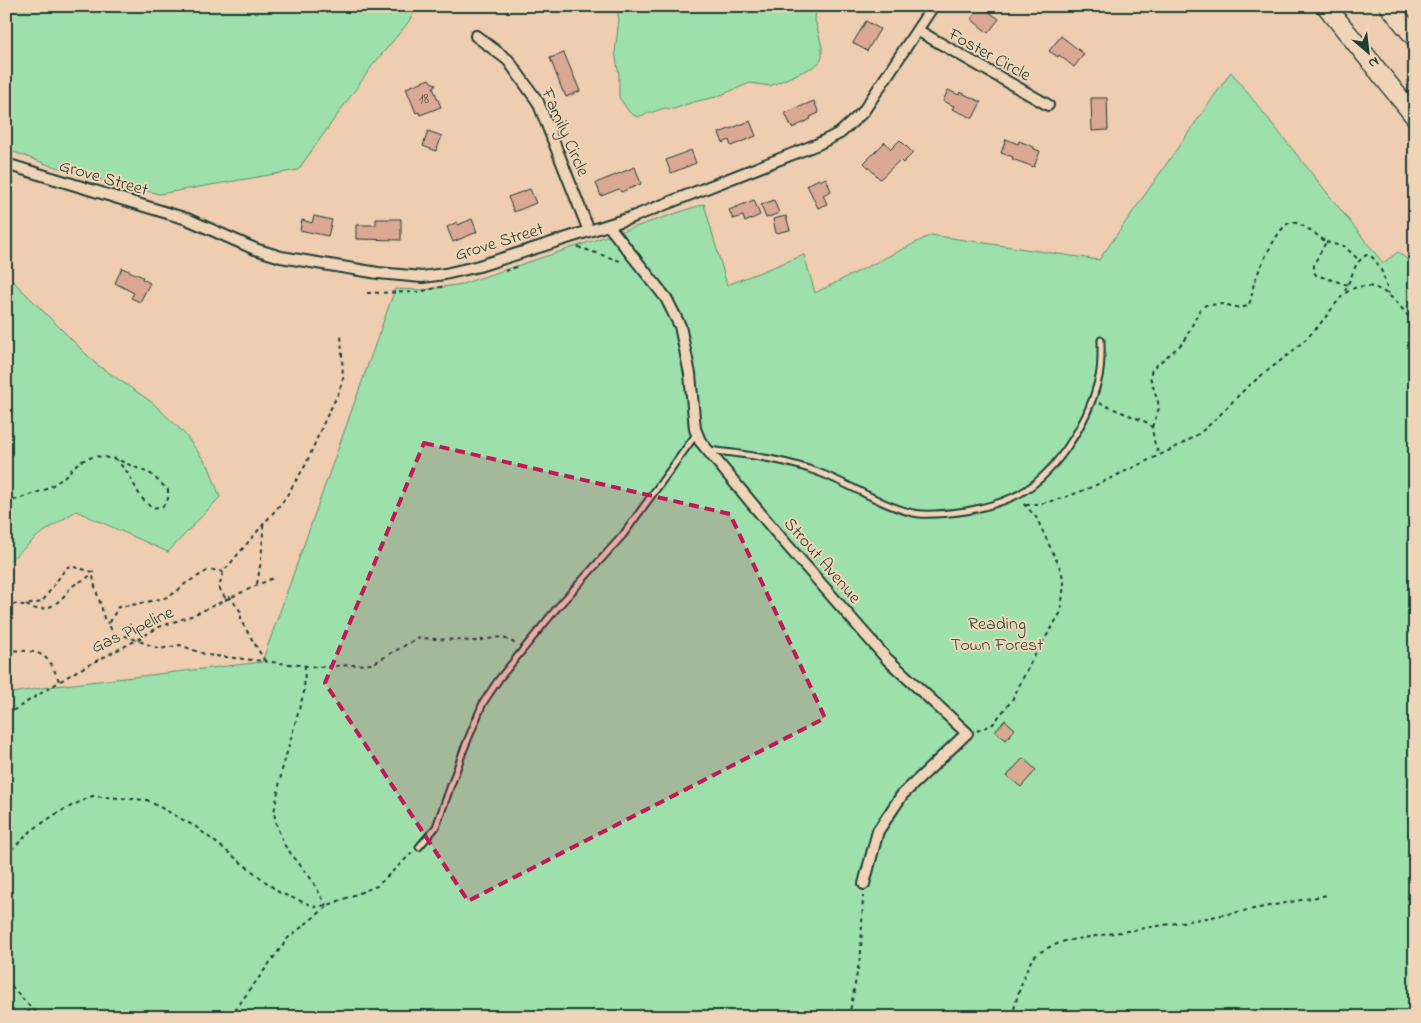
<svg xmlns="http://www.w3.org/2000/svg" width="1421" height="1023" viewBox="0 0 1421 1023" font-family="'Indie Flower',sans-serif">
	<rect width="100%" height="100%" fill="#eecdb1"/>
	<filter id="ink" filterUnits="userSpaceOnUse"><feTurbulence type="fractalNoise" baseFrequency=".02" numOctaves="2"/><feDisplacementMap in="SourceGraphic" scale="10" xChannelSelector="R" yChannelSelector="G"/><feConvolveMatrix kernelMatrix="1 2 1 2 8 2 1 2 1" color-interpolation-filters="sRGB"/></filter>
	<g filter="url(#ink)">
		<!-- green -->
		<path fill="#9de0ab" stroke="#5e8e70" d="M6 6H418L407 24 372 66 298 170 159 194 82 175 46 164 6 149Z
			M616 6H818L816 10 815 20 822 47V57L820 62 813 67 770 86 750 83 716 97 693 102 674 109 665 108 637 117 629 112 619 97V75L615 52 619 19Z
			M1231 72 1383 263 1398 252 1415 266V1017H6V694L47 687 262 662 395 289 424 290 462 284 704 204 727 285 804 255 815 293 931 235 1099 260Z
			M6 274 96 364 153 403 184 433 209 467 220 497 168 552 76 511 39 535 6 564Z"/>
		<!-- building -->
		<path fill="#daa895" stroke="#1f3d34" d="M981 6 999 19 988 33 971 19Z
			M866 21 880 29 867 51 853 43Z
			M1061 36 1084 54 1074 67 1059 55 1058 57 1049 51Z
			M564 53 580 91 566 97 564 92H563L550 58Z
			M429 79 431 82 436 84 433 88 441 107 420 115 419 112 416 113 406 88Z
			M948 90 959 95 960 92 981 102 973 118 952 109 954 106 943 101Z
			M1091 98H1107L1108 130 1092 131Z
			M814 101 819 113 810 117 811 119 792 128 785 113Z
			M750 121 756 136 731 146 729 140 723 143 719 133Z
			M428 131 442 136 436 151 423 146Z
			M1006 139 1018 144 1019 141 1034 147V149L1040 151 1034 167 1012 159 1013 157 1001 153Z
			M900 140 913 153 903 163 900 160 880 179 864 163 885 142 891 149Z
			M691 150 696 163 671 173 666 160Z
			M635 167 641 184 621 192 619 189 601 196 596 183Z
			M826 178 831 191 823 195 827 204 818 208 807 185 819 179 820 181Z
			M530 189 536 203 514 212 508 197Z
			M754 200 760 215 745 222 743 216 733 219 729 210Z
			M774 200 779 213 766 218 761 205Z
			M314 216 332 220 328 236 300 230 302 220 312 223Z
			M786 216 790 230 776 233 773 219Z
			M376 219H401V240L356 239V225H376Z
			M472 219 477 232 453 242 447 227 457 222 458 225Z
			M122 268 143 277 142 279 150 283 140 302 131 298 134 293 115 283Z
			M1005 720 1015 729 1006 740 995 731Z
			M1023 758 1036 770 1021 787 1007 776Z"/>
		<g fill="none" stroke-linecap="round" stroke-linejoin="round">
			<defs>
				<path id="service" d="M708 450C742 454 776 458 809 469 845 480 876 504 913 513 927 516 951 513 966 511 982 508 998 504 1013 497 1053 479 1088 423 1098 381 1102 368 1101 354 1101 340
					M419 847 436 827 464 749 483 703 499 679 557 608 623 535 697 433"/>
				<path id="minor" d="M917 30 1048 105
					M476 36 508 60 538 102 589 231
					M6 164 187 219 255 249 281 257 378 273 422 277 445 274 479 266 630 218 818 144 840 133 863 112 933 6
					M608 225 666 298 680 326 690 374 695 429 700 441 780 537 887 659 967 733 902 795 878 831 864 884"/>
				<path id="motorway" d="M1326 6 1415 117
					M1389 6 1415 38"/>
			</defs>
			<!-- service casing -->
			<use href="#service" stroke="#1f3d34" stroke-width="9"/>
			<!-- minor casing -->
			<use href="#minor" stroke="#1f3d34" stroke-width="14"/>
			<!-- motorway casing -->
			<use href="#motorway" stroke="#1f3d34" stroke-width="21"/>
			<!-- path -->
			<path stroke="#1f3d34" stroke-width="2" stroke-dasharray="4 4" stroke-linecap="butt" d="M1326 242 1337 245 1344 246 1359 260
				M578 247 623 262
				M505 271 519 266
				M1345 291 1357 263 1366 255 1371 256C1382 267 1385 279 1388 294
				M367 293 418 292 445 286
				M1099 403 1146 422 1152 427 1154 441 1159 455
				M1152 427 1159 408 1158 402 1150 377 1152 369 1184 342 1200 309 1206 305 1223 304 1240 308 1248 306C1252 299 1252 291 1254 283 1259 270 1278 224 1292 222 1300 222 1320 237 1326 242L1314 264V272L1316 275 1348 285
				M6 503 47 489 62 479 79 462 95 456 116 459 151 474 168 490V499L163 506 153 508C138 499 136 485 127 472 123 467 119 463 116 459
				M1026 505C1064 503 1102 482 1136 466 1155 457 1176 448 1194 437 1212 425 1226 408 1241 393 1261 374 1285 359 1305 340 1311 334 1318 327 1323 320 1334 308 1341 291 1358 287 1384 281 1400 307 1415 324
				M223 572 216 570 207 571 186 583 176 592 168 597 138 604 118 607 109 624 115 639 126 636 160 649 180 645 207 655 317 667 372 664 418 638 475 641 501 637 513 642 515 645
				M257 584C261 564 263 545 263 525
				M26 605C39 613 53 608 63 597 67 593 69 588 74 585 81 580 87 580 93 572
				M6 608 11 604 26 605 42 602 66 568 70 566 93 572C93 588 102 603 104 619L109 624
				M6 650C38 652 46 648 59 681
				M265 661 241 621V612L230 597 226 599 219 588 223 572 284 500 305 466 325 420 339 392 343 378 341 333
				M305 666 304 692 282 770 274 813 277 827 285 846 312 880 326 905
				M6 715 75 672 135 641 159 627 191 616 275 577
				M977 731 993 724 1012 700 1032 660 1061 612 1064 583 1061 570 1036 517 1022 502
				M6 856 8 853 32 830 59 812 92 796 147 800 196 827 280 893 316 907 331 904 377 886 412 853
				M6 980 32 1009 46 1017
				M20 1017 32 1009
				M230 1017 288 938 329 905
				M849 1017 861 952 863 896
				M1013 1017C1013 1007 1027 963 1034 957 1042 949 1055 945 1065 941L1201 919 1327 895"/>
			<!-- service -->
			<use href="#service" stroke="#f0d4b7" stroke-width="5"/>
			<!-- minor -->
			<use href="#minor" stroke="#f0d4b7" stroke-width="10"/>
			<!-- motorway -->
			<use href="#motorway" stroke="#f0d4b7" stroke-width="18"/>
		</g>
	</g>
	<!-- marked area -->
	<path fill="#c2185b" fill-opacity="0.2" stroke="#c2185b" stroke-width="4" stroke-dasharray="10 6" stroke-linejoin="round" d="M424 443 730 514 825 718 468 901 325 683Z"/>
	<g text-anchor="middle" stroke-width="4" stroke-linejoin="round" paint-order="stroke">
		<!-- number labels -->
		<g font-size="15" fill="#4e584c">
			<text x="424" y="103">18</text>
		</g>
		<!-- street labels -->
		<g font-size="18" fill="#1f3d34" stroke="#f0d4b7">
			<text transform="translate(990 54) rotate(29)" y="6">Foster Circle</text>
			<text transform="translate(566 132) rotate(66)" y="6">Family Circle</text>
			<text transform="translate(104 177) rotate(16)" y="6">Grove Street</text>
			<text transform="translate(499 241) rotate(-17)" y="6">Grove Street</text>
			<text transform="translate(823 560) rotate(49)" y="6">Strout Avenue</text>
			<text transform="translate(132 629) rotate(-25)" y="6">Gas Pipeline</text>
		</g>
		<!-- park labels -->
		<g font-size="18" fill="#2c4d40" stroke="#f0d4b7">
			<text x="997" y="629">Reading<tspan x="997" dy="21">Town Forest</tspan></text>
		</g>
	</g>
	<!-- margin -->
	<rect width="1421" height="1023" fill="none" stroke="#f0d4b7" stroke-width="25"/>
	<rect x="12" y="12" width="1396" height="998" fill="none" stroke="#1f3d34" stroke-width="2" filter="url(#ink)"/>
	<!-- north arrow -->
	<g transform="translate(1368 52) rotate(152)" stroke="#f0d4b7" stroke-width="4" paint-order="stroke">
	<path d="M0-4L9 19L0 12L-9 19Z" fill="#1f3d34"/>
	<text y="-8" font-size="14" font-weight="bold" text-anchor="middle" fill="#1f3d34">N</text>
	</g>
</svg>
